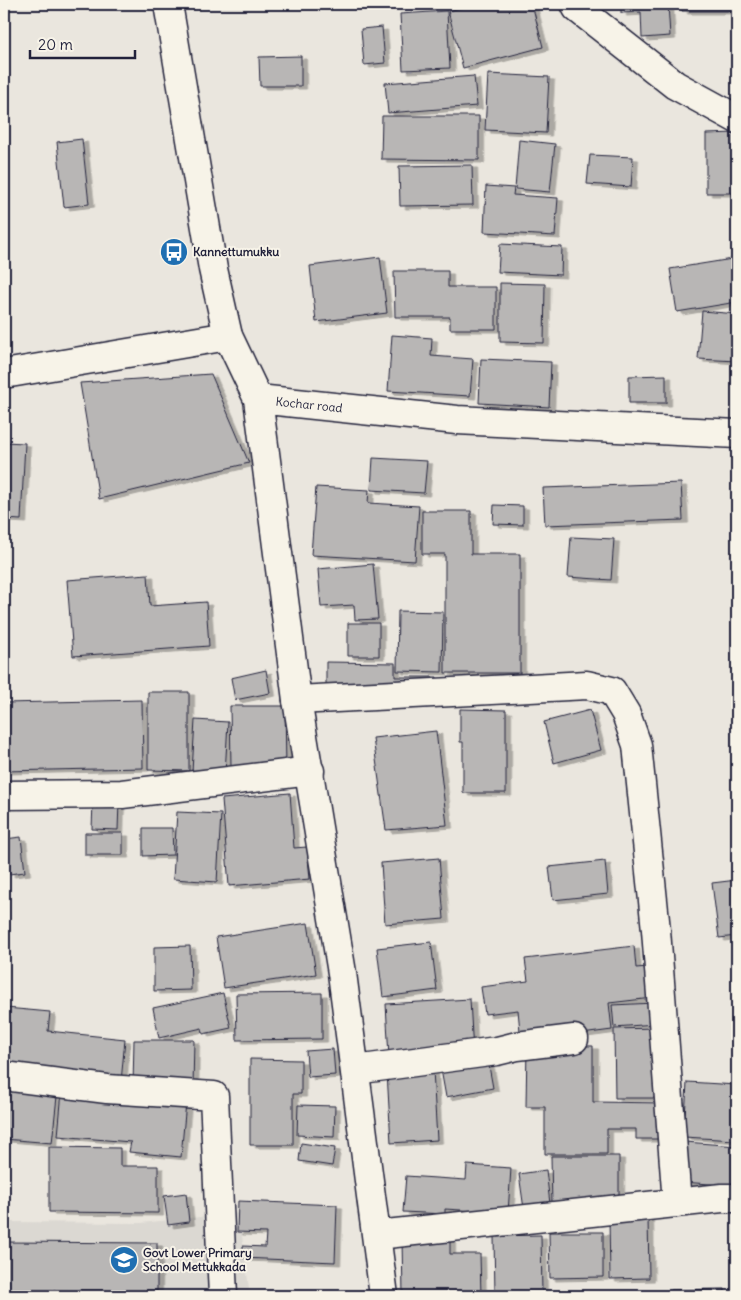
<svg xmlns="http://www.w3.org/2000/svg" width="741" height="1300" viewBox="0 0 741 1300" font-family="Delius,sans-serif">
	<defs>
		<filter id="shadow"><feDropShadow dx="5.5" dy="3" stdDeviation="0" flood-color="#0004"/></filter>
	</defs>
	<rect width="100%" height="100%" fill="#eae6de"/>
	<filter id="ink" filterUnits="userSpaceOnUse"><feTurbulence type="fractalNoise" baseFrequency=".02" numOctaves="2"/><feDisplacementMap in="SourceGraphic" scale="10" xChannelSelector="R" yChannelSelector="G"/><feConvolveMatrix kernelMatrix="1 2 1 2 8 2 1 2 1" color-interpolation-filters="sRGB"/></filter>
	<g filter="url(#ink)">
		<!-- built -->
		<path fill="#dbd8d2" d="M239 1213 250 1296H4V1222L141 1223Z"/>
		<!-- building -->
		<path fill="#b8b6b5" stroke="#22223b" filter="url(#shadow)" d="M477 4H532L543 47 463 68 448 11Z
			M621 4H668L670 36 642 38 641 12 621 13Z
			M682 4H737V11H682Z
			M447 11 450 68 403 70 400 14Z
			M382 27 385 63 364 65 361 29Z
			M301 56V86H260L259 57Z
			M488 74 549 77 546 133 485 130Z
			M474 76 477 106 388 113 385 83Z
			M382 116H479V160L381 159Z
			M737 133V193H706V134Z
			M82 139 89 204 64 207 57 142Z
			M519 140 555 144 550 192 515 189Z
			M590 155 633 157 631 187 587 184Z
			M472 165 473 205 400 206 399 166Z
			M486 186 514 188 513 195 558 198 555 236 484 232Z
			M500 244 562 247 561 275 498 272Z
			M380 257 387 313 316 322 310 266Z
			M732 259 737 291V302L677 312 670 269Z
			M394 271H448V287H496V329H450V317H395Z
			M500 283 545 284 544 343 500 342Z
			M702 311 737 314V361L698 359Z
			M392 335 432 338 431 356 473 359 470 396 388 391Z
			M481 359 551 362 549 407 479 403Z
			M211 374 249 463 99 499 80 383Z
			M666 375V403H629V376Z
			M4 442 25 443 21 520 4 519Z
			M373 458 427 461 424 493 371 490Z
			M681 483 683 520 545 525 543 488Z
			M316 487 369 490 368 503 419 506 415 561 311 555Z
			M494 505 523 506V525L493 524Z
			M422 511H471V554H520V673H445V554H422Z
			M571 537 614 539 611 580 568 577Z
			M736 545H737V606H735Z
			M373 564 378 619 355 620 354 605 321 607 318 569Z
			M148 574 150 606 206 602 209 646 73 656 67 580Z
			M398 611 443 612 442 672 397 671Z
			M348 623H379V656H348Z
			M326 662 395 663V677H437L438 693 326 692Z
			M266 670 270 693 235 700 231 678Z
			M148 692H189V771L148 770Z
			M142 700 143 768 4 771V703Z
			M230 706H285L286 767H231Z
			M460 709 506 710V793H463V742H460Z
			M590 710 601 750 554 763 544 722Z
			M195 720 228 722 225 774 192 772Z
			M436 731 447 825 386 830 373 738Z
			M290 793 294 848 307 847 310 879 229 886 222 799Z
			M93 801 119 802 118 830 92 829Z
			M177 812 221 814 217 882 173 879Z
			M143 828H172L173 855 143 856Z
			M85 833H123V855H85Z
			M21 837 25 872 9 874 5 839Z
			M439 858 444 919 385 924 381 863Z
			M605 861 608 894 553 900 549 867Z
			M737 880V936L719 938 712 883Z
			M308 923 316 974 224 988 216 937Z
			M431 942 437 990 383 997 377 948Z
			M190 946 191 990 154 991V947Z
			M634 946 636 968 648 967 652 998 609 1003 612 1030 521 1042 518 1010 485 1014 481 987 528 981 525 959Z
			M223 993 231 1028 203 1034 202 1028 159 1038 153 1008Z
			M322 993V1039L237 1040 236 994Z
			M470 999 473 1053 389 1057 386 1004Z
			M655 1003 656 1024 614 1027 612 1005Z
			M6 1008 50 1012 48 1031 125 1039 121 1082 4 1065V1025Z
			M656 1028V1098H615L614 1029Z
			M134 1040H194L193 1087 133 1086Z
			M527 1045 593 1046V1102L665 1103V1139H636V1129H607V1154H545V1107H526Z
			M333 1049 335 1075 308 1077 306 1051Z
			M487 1055 493 1088 446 1097 440 1064Z
			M250 1059 301 1060V1094H293V1145H250Z
			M433 1070 437 1140 391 1143 387 1072Z
			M4 1081 58 1087 52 1143 4 1139Z
			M687 1082 737 1085 735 1140 684 1137Z
			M62 1091 186 1102 181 1157 129 1152 131 1142 58 1136Z
			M298 1105 335 1106 334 1137 297 1135Z
			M685 1142 737 1146V1186L682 1182Z
			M301 1143 335 1148 332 1166 299 1161Z
			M49 1147 120 1148V1166H158V1213L49 1212Z
			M551 1156H619V1205L552 1206Z
			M467 1165 511 1168 508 1213 445 1209V1214L403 1212 406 1176 466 1180Z
			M546 1170 551 1212 525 1216 519 1174Z
			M186 1193 189 1222 168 1225 164 1196Z
			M238 1201 337 1205 335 1262 242 1258 243 1246 265 1247 266 1233 237 1232Z
			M609 1217H648L649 1278 610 1279Z
			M549 1232H603V1277L550 1278Z
			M541 1235 542 1294 495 1295 494 1236Z
			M402 1239H450V1254H480L481 1296H403Z
			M4 1242 157 1243V1291L4 1290Z
			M725 1289V1296H671V1290Z"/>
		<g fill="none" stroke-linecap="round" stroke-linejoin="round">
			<defs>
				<path id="street" d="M575 4 577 8 675 85 737 119
					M4 374 228 336
					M297 700 587 685 612 691 626 714 637 745 656 930 677 1203
					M4 795 122 794 310 771
					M355 1070 497 1051 517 1046 574 1039
					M4 1076 107 1089 214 1096 223 1296
					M377 1235 722 1198H737"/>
				<path id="secondary" d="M168 4 213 269 228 336 258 399 297 700 342 973 384 1296
					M258 399 457 420 737 434"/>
			</defs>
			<!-- street casing -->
			<use href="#street" stroke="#22223b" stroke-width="31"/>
			<!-- secondary casing -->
			<use href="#secondary" stroke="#22223b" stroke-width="31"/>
			<!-- street -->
			<use href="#street" stroke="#f7f3e8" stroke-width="28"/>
			<!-- secondary -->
			<use href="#secondary" stroke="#f7f3e8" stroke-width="28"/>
		</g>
	</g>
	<!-- icons -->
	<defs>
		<symbol id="bus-disc" viewBox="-11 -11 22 22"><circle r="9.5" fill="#1f6fb2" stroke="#f7f3e8"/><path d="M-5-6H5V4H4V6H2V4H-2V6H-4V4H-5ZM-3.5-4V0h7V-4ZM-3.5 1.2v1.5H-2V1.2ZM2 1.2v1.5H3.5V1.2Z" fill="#fff"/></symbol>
		<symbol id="school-disc" viewBox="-11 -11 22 22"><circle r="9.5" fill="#1f6fb2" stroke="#f7f3e8"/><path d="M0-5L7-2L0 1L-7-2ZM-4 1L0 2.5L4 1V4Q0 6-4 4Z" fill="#fff"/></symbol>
	</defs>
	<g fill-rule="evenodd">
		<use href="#bus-disc" x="158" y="236" width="32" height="32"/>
		<use href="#school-disc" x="108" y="1244" width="32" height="32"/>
	</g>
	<g text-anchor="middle" stroke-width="4" stroke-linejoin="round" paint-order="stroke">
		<!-- poi labels -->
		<g font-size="12" font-weight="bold" fill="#22223b" stroke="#f7f3e8" text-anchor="start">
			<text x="193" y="256">Kannettumukku</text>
			<text x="143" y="1257">Govt Lower Primary<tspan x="143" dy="14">School Mettukkada</tspan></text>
		</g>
		<!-- street labels -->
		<g font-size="12" fill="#22223b" stroke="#f7f3e8">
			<text transform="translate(309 405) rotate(6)" y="4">Kochar road</text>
		</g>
	</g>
	<!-- margin -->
	<rect width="741" height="1300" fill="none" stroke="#f7f3e8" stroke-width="20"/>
	<rect x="10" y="10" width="721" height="1280" fill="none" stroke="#22223b" stroke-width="2" filter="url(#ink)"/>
	<!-- scale -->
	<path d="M30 50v8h105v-8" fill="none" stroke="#22223b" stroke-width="2.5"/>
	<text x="38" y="50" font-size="15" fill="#22223b" stroke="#f7f3e8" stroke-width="4" paint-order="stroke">20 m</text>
</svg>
